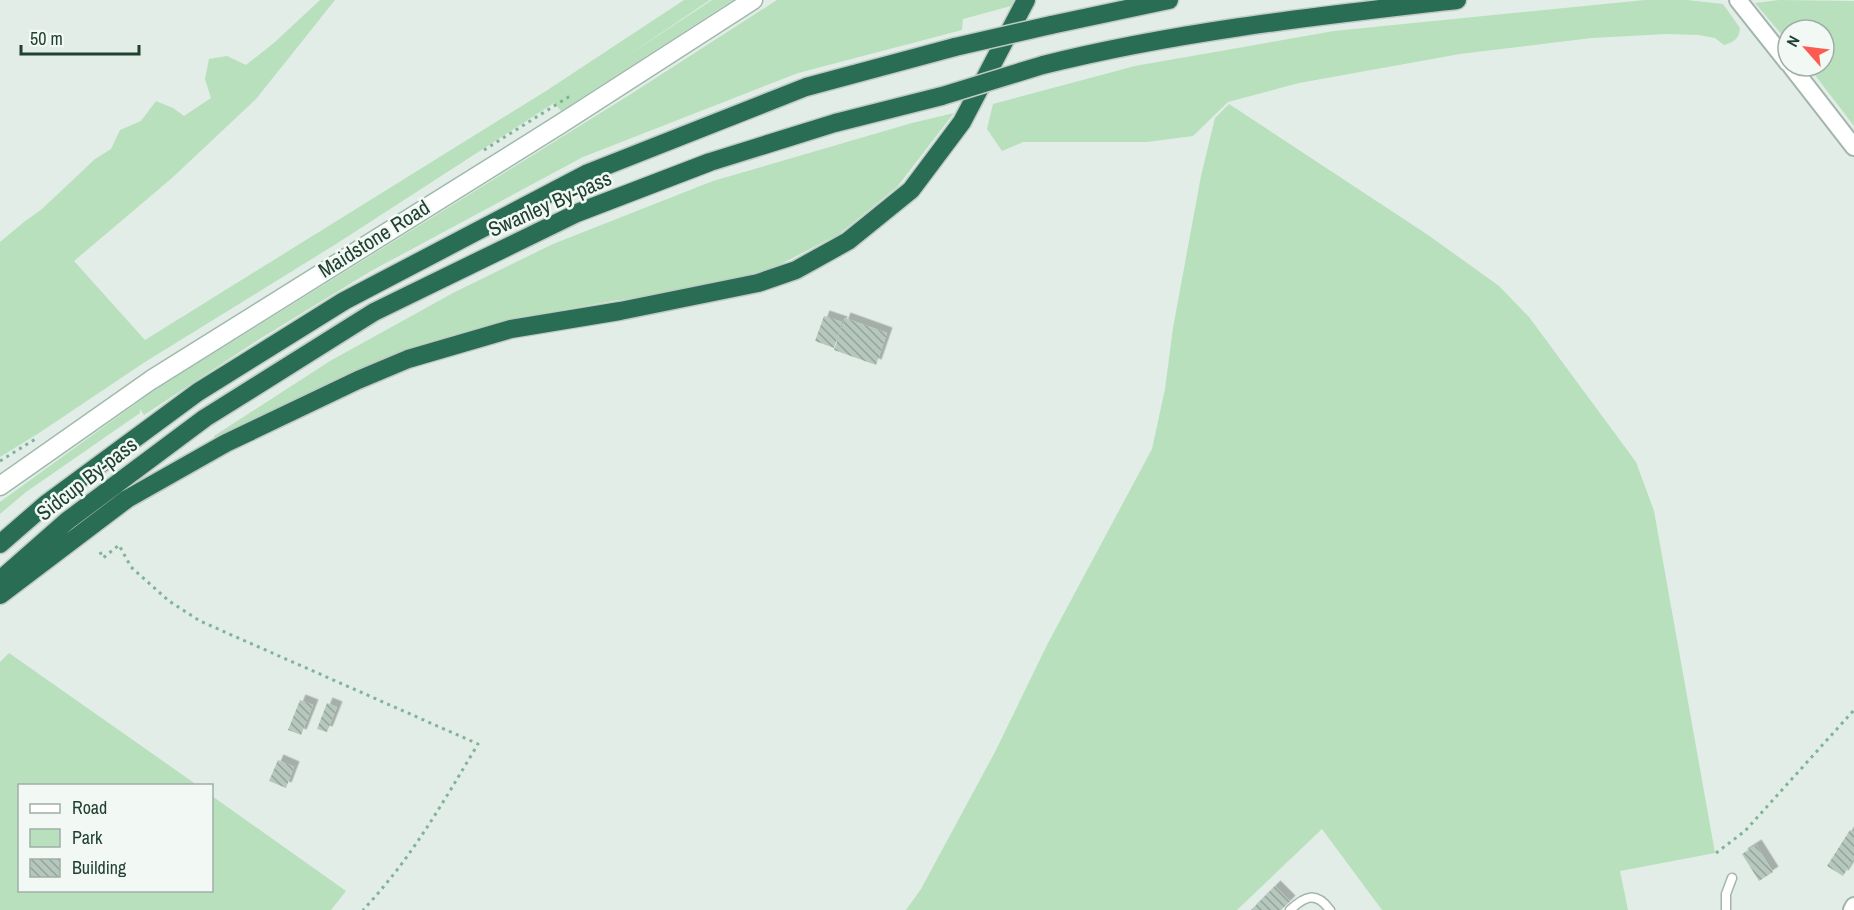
<svg xmlns="http://www.w3.org/2000/svg" width="1854" height="910" viewBox="0 0 1854 910" font-family="'Archivo Narrow',sans-serif">
	<defs>
		<pattern id="building-back-hatch" width="6" height="6" patternUnits="userSpaceOnUse" patternTransform="scale(1.5)"><rect width="6" height="6" fill="#b6c8be"/><path d="M-1 5l2 2M0 0l6 6M5-1l2 2" fill="none" stroke="#94a49b"/></pattern>
		<filter id="shadow"><feDropShadow dx="5.5" dy="-5.5" stdDeviation="0" flood-color="#0004"/></filter>
	</defs>
	<rect width="100%" height="100%" fill="#e1ede6"/>
	<!-- green -->
	<path fill="#b8e0bc" d="M320 0H335L256 99 172 178 74 261 145 340 546 91 684 0H710L624 58 712 0H733L561 111 554 103 336 244 145 362 39 433 0 457V242L24 222 42 209 95 159 111 149 120 130 141 121 156 101 173 108 184 116 211 98 205 79 209 59 227 56 246 65 275 42Z
		M777 0H1014L1011 6 963 19 962 30 798 73 583 157 371 271 258 340 144 415 140 409V413L26 492 0 514V502L156 389 631 94Z
		M1645 0H1687L1723 4 1740 28C1739 39 1734 42 1724 45L1715 38 1699 35 1667 34 1592 38 1460 54 1299 83 1228 102 1193 136 1147 142H1023L1002 151 987 129 993 104 1135 66 1334 31Z
		M1779 0 1854 1V126L1808 66H1824V30H1788V42L1755 3Z
		M1229 104 1428 235 1499 286 1529 317 1636 462 1654 511 1715 853 1620 871 1628 910H1382L1322 829 1237 910H906L921 889 995 752 1047 645 1152 449 1165 389 1173 328 1201 176 1215 118Z
		M954 113 897 187 839 234 773 268 698 288 613 301 509 320 352 373 215 440 214 436 330 361 453 293 553 244 713 181 912 123Z
		M9 653 197 785 20 786V890H212V796L346 891 331 910H0V662Z"/>
	<!-- building -->
	<path fill="url(#building-back-hatch)" filter="url(#shadow)" d="M824 316 842 322 834 348 815 341Z
		M845 318 887 333 876 365 834 350Z
		M300 700 313 705 301 735 288 730Z
		M327 703 337 707 327 732 317 729Z
		M278 760 294 767 286 788 269 781Z
		M1850 830 1854 832V858L1843 876 1827 866Z
		M1756 845 1773 872 1759 881 1742 854Z
		M1275 886 1290 901 1281 910H1251Z"/>
	<g fill="none" stroke-linecap="round" stroke-linejoin="round">
		<defs>
			<path id="lane" d="M1290 910C1305 896 1316 891 1330 910
				M1726 910V894L1732 878"/>
			<path id="street" d="M1738 0 1788 63
				M1791 66 1854 147
				M1852 910 1854 906"/>
			<path id="secondary" d="M0 486 151 380 562 123 753 0"/>
			<path id="highway" d="M1051 25 1169 0
				M1043 65C1179 31 1318 16 1457 0
				M0 544 46 504 198 392 344 301 588 173 806 87 955 47
				M0 580 67 521 205 418 374 312 577 213 710 162 835 123 942 96
				M0 595 127 499 226 443 358 380 408 359 511 329 620 311 758 283 796 270 848 241 911 190 962 122 1026 0"/>
		</defs>
		<!-- lane casing -->
		<use href="#lane" stroke="#a3b6ac" stroke-width="11"/>
		<!-- street casing -->
		<use href="#street" stroke="#a3b6ac" stroke-width="20"/>
		<!-- secondary casing -->
		<use href="#secondary" stroke="#9fbaac" stroke-width="21"/>
		<!-- highway casing -->
		<use href="#highway" stroke="#c1cac5" stroke-width="21"/>
		<!-- path -->
		<path stroke="#7fb39a" stroke-width="3" stroke-dasharray="3 4.5" stroke-linecap="butt" d="M484 150 570 96
			M0 461 37 438
			M100 552 103 558 119 545 131 567 169 601 200 621 478 744C442 804 411 859 363 910
			M1716 853 1745 831 1854 710"/>
		<!-- lane -->
		<use href="#lane" stroke="#fff" stroke-width="8"/>
		<!-- street -->
		<use href="#street" stroke="#fff" stroke-width="16"/>
		<!-- secondary -->
		<use href="#secondary" stroke="#fff" stroke-width="18"/>
		<!-- highway -->
		<use href="#highway" stroke="#296e54" stroke-width="18"/>
		<defs>
			<path id="highway-bridge" d="M955 47 1051 25
				M942 96 1043 65"/>
		</defs>
		<!-- highway-bridge casing -->
		<use href="#highway-bridge" stroke="#c1cac5" stroke-width="21" stroke-linecap="butt"/>
		<!-- highway-bridge -->
		<use href="#highway-bridge" stroke="#296e54" stroke-width="18"/>
	</g>
	<g text-anchor="middle" stroke-width="5" stroke-linejoin="round" paint-order="stroke">
		<!-- street labels -->
		<g font-size="21" fill="#204031" stroke="#f2f9f5">
			<text transform="translate(550 204) rotate(-24)" y="7">Swanley By-pass</text>
			<text transform="translate(374 239) rotate(-32)" y="7">Maidstone Road</text>
			<text transform="translate(87 479) rotate(-38)" y="7">Sidcup By-pass</text>
		</g>
	</g>
	<!-- legend -->
	<rect x="18" y="784" width="195" height="108" fill="#f2f9f5" stroke="#9eafa7" stroke-width="1.5"/>
	<rect x="30" y="804" width="30" height="9" fill="#ffffff" stroke="#9eafa7" stroke-width="1.5"/>
	<text x="72" y="814" font-size="18" fill="#204031">Road</text>
	<rect x="30" y="829" width="30" height="18" fill="#b8e0bc" stroke="#9eafa7" stroke-width="1.5"/>
	<text x="72" y="844" font-size="18" fill="#204031">Park</text>
	<rect x="30" y="859" width="30" height="18" fill="url(#building-back-hatch)" stroke="#9eafa7" stroke-width="1.5"/>
	<text x="72" y="874" font-size="18" fill="#204031">Building</text>
	<!-- north arrow -->
	<g transform="translate(1806 48) rotate(298)"><circle r="28" fill="#f2f9f5" stroke="#9eafa7" stroke-width="1.5"/>
	<path d="M0-4.5L10 22L0 15L-10 22Z" fill="#fd5b4f"/>
	<text y="-9" font-size="16" font-weight="bold" text-anchor="middle" fill="#204031">N</text>
	</g>
	<!-- scale -->
	<path d="M21 45v9h118v-9" fill="none" stroke="#204031" stroke-width="3"/>
	<text x="30" y="45" font-size="18" fill="#204031" stroke="#f2f9f5" stroke-width="4.5" paint-order="stroke">50 m</text>
</svg>
